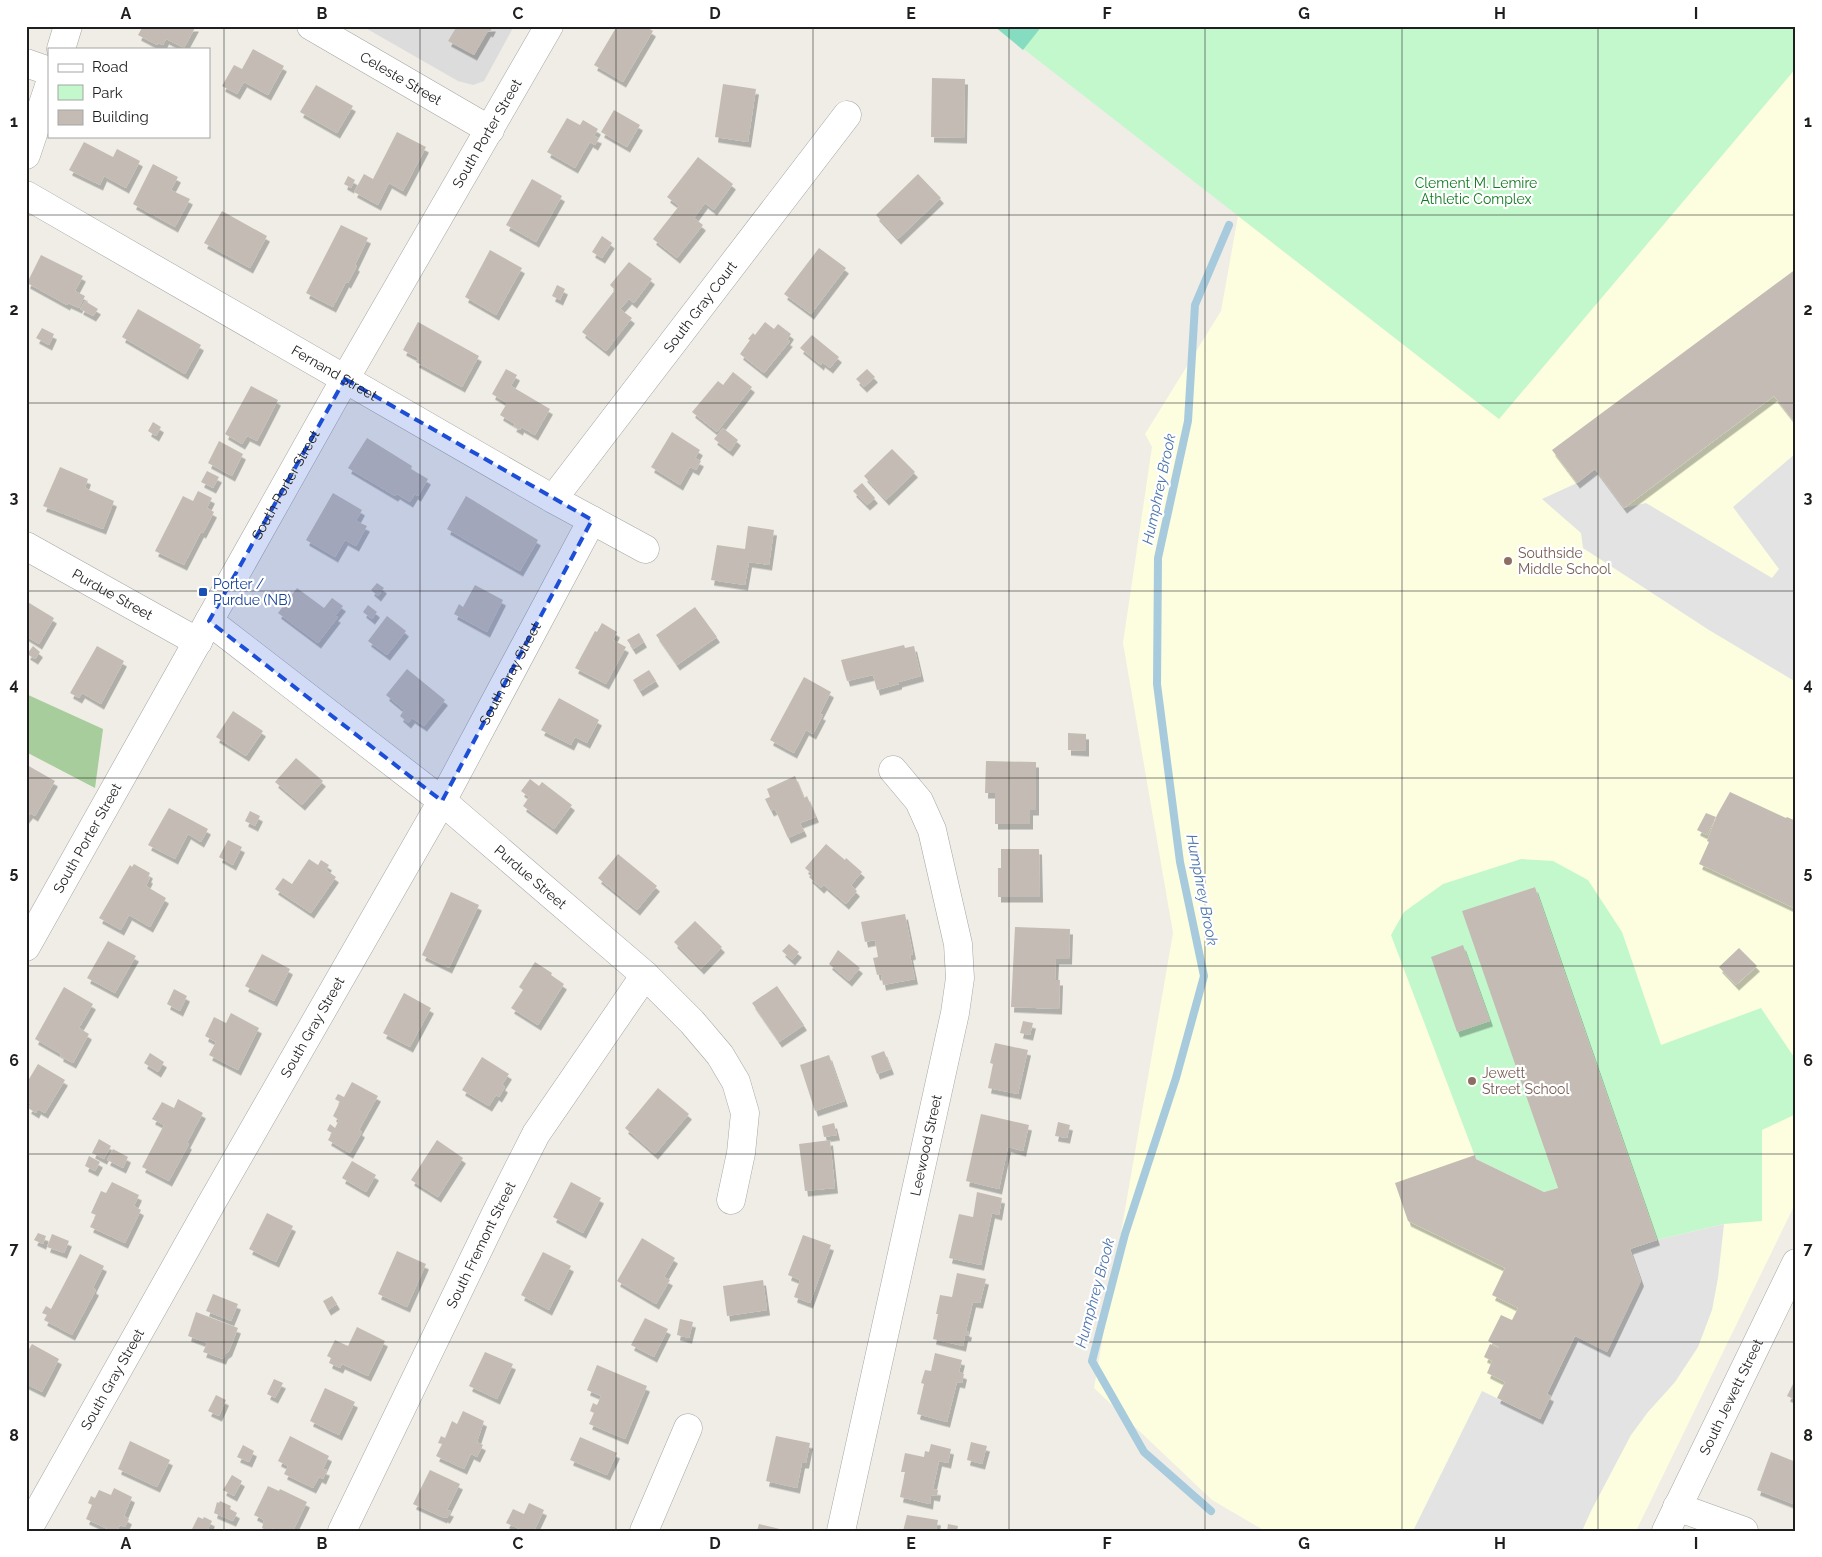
<svg xmlns="http://www.w3.org/2000/svg" width="1822" height="1557" viewBox="0 0 1822 1557" font-family="Raleway,sans-serif">
	<defs>
		<filter id="shadow"><feDropShadow dx="3" dy="5.5" stdDeviation="0" flood-color="#0004"/></filter>
	</defs>
	<rect width="100%" height="100%" fill="#efede5"/>
	<!-- residential -->
	<path fill="#dddcdc" d="M362 26H514L484 81 473 85 458 81Z"/>
	<!-- education -->
	<path fill="#fcfedf" d="M1796 68V1202L1636 1531H1265L1212 1500 1094 1388 1173 933 1123 643 1152 447 1145 434 1221 311 1238 216 1499 419Z"/>
	<!-- forest -->
	<path fill="#a6cd9b" d="M26 694 103 729 95 788 26 752Z"/>
	<!-- park -->
	<path fill="#c3f8cc" d="M994 26H1796V68L1499 419Z
		M1521 859 1553 861 1588 880 1622 932 1661 1045 1761 1008 1796 1060V1114L1762 1130V1221L1724 1224 1657 1240 1535 887 1463 911 1558 1188 1544 1192 1476 1159 1391 935 1404 912 1443 884Z"/>
	<!-- pitch -->
	<path fill="#85dcc1" d="M994 26H1042L1023 50Z"/>
	<!-- parking -->
	<path fill="#e3e3e3" d="M1796 453V682L1709 630 1583 548 1581 533 1542 499 1577 483 1595 469 1624 508 1646 503 1772 578 1779 569 1733 507Z
		M1724 1224 1718 1278 1712 1310 1698 1347 1675 1382 1648 1412 1631 1435 1591 1511 1582 1531H1413L1482 1391 1540 1419 1551 1396 1547 1394 1575 1336 1633 1259 1630 1249 1657 1240Z"/>
	<g fill="none" stroke-linecap="round" stroke-linejoin="round">
		<!-- stream -->
		<path stroke="#a7cbdc" stroke-width="8" d="M1211 1511 1144 1452 1092 1361 1125 1234 1176 1078 1204 976 1180 862 1157 684 1158 558 1188 421 1195 305 1229 225"/>
	</g>
	<!-- building -->
	<path fill="#c4bcb4" filter="url(#shadow)" d="M143 26H196L184 48 166 39 163 45 158 43 157 45 138 35Z
		M457 26H493L490 32 488 31 474 55 448 41Z
		M617 26H645L653 31 623 82 594 65Z
		M253 49 284 66 268 95 244 82 237 94 222 86 234 65 242 69Z
		M932 78 965 79 964 138 931 137Z
		M723 84 756 89 748 142 715 137Z
		M316 85 353 106 337 133 300 112Z
		M614 110 640 125 627 147 601 132Z
		M567 118 580 125 583 120 598 129 594 136 599 138 595 145 590 142 575 168 547 152Z
		M397 132 426 147 403 191 389 183 378 205 354 192 364 174 373 179Z
		M84 142 113 157 117 149 140 161 126 188 104 176 100 185 69 170Z
		M698 157 733 184 714 210 705 203 694 218 703 225 677 258 653 239 679 206 667 197Z
		M153 164 178 177 171 190 190 199 175 227 133 204Z
		M918 174 941 198 898 239 876 215Z
		M348 176 355 180 351 188 344 184Z
		M532 179 562 196 536 242 506 225Z
		M222 211 267 236 250 268 204 243Z
		M341 225 368 238 355 265 357 266 348 283 346 282 333 307 306 293Z
		M602 236 612 243 602 258 592 252Z
		M819 248 846 268 811 314 784 294Z
		M490 250 522 268 496 315 465 297Z
		M41 255 83 276 75 291 85 296 79 308 68 303 67 305 27 283Z
		M629 262 652 279 634 303 629 299 620 309 632 318 606 351 582 332 615 290 610 285Z
		M1796 269V424L1774 396 1624 508 1595 469 1577 483 1552 450Z
		M557 285 565 289 560 300 552 296Z
		M85 301 98 309 93 316 80 309Z
		M138 309 201 345 185 374 122 337Z
		M418 322 479 356 462 387 416 362 418 358 403 350Z
		M765 322 774 329 778 324 791 334 787 340 790 341 764 373 740 354 750 340 748 339 753 333 755 335Z
		M42 328 54 334 49 345 36 338Z
		M812 335 839 357 830 368 822 362 821 365 800 348Z
		M506 369 517 375 511 386 550 409 535 435 521 427 520 430 513 426 515 424 500 415 507 403 492 394Z
		M867 369 875 377 864 387 856 379Z
		M733 372 752 387 717 432 692 412 718 381 723 385Z
		M251 386 278 400 257 441 247 436 242 444 225 434Z
		M153 422 161 427 156 436 148 431Z
		M723 428 738 440 730 451 714 439Z
		M672 432 700 450 695 458 701 461 696 470 690 467 680 485 651 467Z
		M367 438 412 466 411 469 428 479 418 496 415 494 410 502 397 494 395 496 348 468Z
		M219 441 243 454 232 476 208 463Z
		M892 449 915 472 886 500 864 476Z
		M60 467 88 479 85 488 114 501 103 529 43 506Z
		M207 471 219 477 213 488 201 482Z
		M862 483 875 498 867 505 853 491Z
		M198 491 212 498 207 508 214 512 203 533 201 532 184 565 155 551 183 496 193 501Z
		M333 493 362 510 356 521 367 526 356 546 345 540 335 557 306 540Z
		M466 496 538 540 520 571 447 529Z
		M748 526 774 530 769 565 749 562 745 585 711 580 717 545 745 549Z
		M377 583 384 588 378 596 371 590Z
		M475 585 503 600 487 632 454 614 459 604 463 607Z
		M297 588 324 608 332 598 343 606 335 616 338 617 318 643 278 613Z
		M26 601 54 618 39 644 26 636Z
		M368 605 377 612 372 619 363 612Z
		M695 607 717 637 677 665 656 635Z
		M387 616 406 631 387 655 368 641Z
		M602 623 617 632 613 640 626 647 606 684 575 668 595 631 597 632Z
		M639 633 644 642 633 649 627 640Z
		M904 645 905 648 914 646 921 676 899 682V684L877 690 873 675 847 681 841 660Z
		M33 646 40 652 35 659 27 654Z
		M97 646 124 661 101 704 82 693 79 698 70 693Z
		M407 669 445 700 424 726 412 718 408 723 400 716 404 710 386 695Z
		M649 670 656 681 640 691 633 680Z
		M804 677 831 692 820 714 823 715 813 734 806 730 794 753 770 740Z
		M559 698 599 720 587 743 575 737 571 745 541 730Z
		M233 711 263 731 246 756 216 737Z
		M1068 733 1086 734V751L1068 750Z
		M296 758 323 781 302 805 275 782Z
		M986 761 1036 762V810H1030V824H995V793H985Z
		M27 765 55 781 35 816 30 813 26 818Z
		M795 776 804 798 807 796 816 817 800 823 804 831 788 838 775 809 771 811 765 799 770 797 767 789Z
		M530 779 539 786 542 782 572 805 554 829 523 806 529 797 521 791Z
		M1730 792 1786 818 1787 817 1796 821V909L1699 864 1709 842 1707 841 1717 815Z
		M169 808 208 829 201 842 188 834 175 859 148 845Z
		M250 811 260 816 255 826 245 821Z
		M1706 813 1716 817 1707 835 1697 830Z
		M228 840 242 847 233 865 219 857Z
		M826 844 845 860 846 858 862 872 851 885 857 891 846 904 824 885 821 888 809 877 812 874 805 868Z
		M1001 849H1039L1040 897H998V868H1001Z
		M618 854 657 886 637 910 598 878Z
		M309 859 318 865 321 860 329 865 326 870 336 877 311 913 275 889 283 878 292 884Z
		M134 864 150 873 148 877 150 878 146 886 166 898 150 927 129 915 121 930 99 918 130 865 132 867Z
		M1535 887 1657 1240 1630 1249 1641 1281 1607 1352 1575 1336 1547 1394 1551 1396 1540 1419 1497 1398 1505 1382 1487 1373 1492 1361 1484 1357 1490 1344 1499 1348V1347L1488 1341 1501 1315 1512 1320 1518 1308 1492 1295 1505 1268 1408 1221 1395 1183 1475 1155 1476 1159 1544 1192 1558 1188 1462 911Z
		M451 892 479 905 449 968 422 955Z
		M905 914 913 954 910 955 915 979 883 985 881 974 877 975 873 958 878 957 875 940 865 942 861 922Z
		M695 921 722 947 701 969 674 942Z
		M1015 927 1070 929 1069 959H1056L1055 980H1060L1059 1009 1011 1007Z
		M108 941 136 956 115 993 87 978Z
		M789 944 799 952 792 960 782 951Z
		M1463 945 1490 1021 1457 1032 1431 957Z
		M1739 948 1757 966 1736 985 1719 967Z
		M838 950 860 968 849 981 829 964Z
		M262 954 290 969 274 1001 245 986Z
		M535 962 552 973 551 975 564 984 538 1025 511 1008 523 990 519 987Z
		M777 986 804 1025 779 1042 752 1003Z
		M64 987 93 1004 79 1028 89 1034 73 1063 60 1056 61 1054 35 1039Z
		M174 989 187 996 180 1011 167 1004Z
		M404 993 431 1008 410 1047 383 1033Z
		M231 1013 259 1028 238 1070 209 1055 216 1042 205 1036 214 1017 226 1023Z
		M1023 1021 1033 1023 1030 1035 1020 1033Z
		M995 1043 1028 1050 1018 1094 988 1088 993 1064 990 1063Z
		M884 1051 891 1069 877 1074 871 1056Z
		M150 1053 164 1062 158 1072 144 1063Z
		M829 1055 845 1101 815 1111 800 1065Z
		M482 1057 509 1074 502 1085 505 1087 499 1097 496 1095 489 1106 462 1090Z
		M38 1064 65 1080 45 1113 38 1109 36 1113 28 1108 31 1104 26 1102V1084Z
		M352 1082 378 1096 359 1130 362 1132 350 1153 328 1140 332 1133 327 1130 330 1124 335 1128 339 1120 333 1116 340 1102 335 1099 338 1094 344 1097Z
		M658 1088 689 1114 655 1154 625 1128Z
		M178 1099 203 1113 187 1143 189 1144 169 1181 142 1167 164 1125 152 1119 162 1102 174 1108Z
		M981 1114 1029 1125 1023 1151 1008 1147 999 1189 966 1181Z
		M1058 1122 1070 1125 1067 1138 1055 1136Z
		M834 1123 837 1135 824 1137 822 1126Z
		M99 1139 111 1146 104 1159 92 1153Z
		M437 1140 463 1158 438 1197 411 1180Z
		M830 1140 835 1188 805 1191 799 1144Z
		M113 1149 128 1157 123 1168 107 1160Z
		M89 1156 100 1162 95 1171 85 1166Z
		M352 1161 376 1175 366 1192 342 1178Z
		M112 1182 139 1195 134 1206 141 1210 125 1243 90 1227 96 1215 91 1213 101 1191 106 1193Z
		M571 1182 601 1198 583 1233 553 1217Z
		M977 1192 1002 1198 999 1215 992 1213 981 1265 949 1258 959 1214 973 1217Z
		M267 1213 293 1226 276 1262 249 1249Z
		M38 1233 46 1236 43 1244 34 1240Z
		M52 1234 69 1241 64 1253 47 1247Z
		M803 1235 831 1245 810 1303 794 1297 800 1280 788 1275Z
		M642 1238 675 1258 664 1277 670 1280 656 1304 617 1281Z
		M397 1251 426 1264 407 1307 378 1294Z
		M543 1252 571 1266 549 1310 521 1295Z
		M80 1254 104 1266 93 1288 96 1290 72 1335 44 1320 47 1315 42 1313 46 1306 51 1309Z
		M957 1273 986 1279 980 1303 973 1302 966 1331 969 1332 968 1336H965L963 1346 933 1339 938 1314H936L940 1295 952 1297Z
		M763 1280 767 1310 727 1316 723 1286Z
		M213 1294 238 1304 231 1321 206 1311Z
		M332 1296 337 1304 328 1310 323 1301Z
		M196 1312 238 1328 229 1351 225 1354 223 1359 203 1352 207 1343 188 1336Z
		M645 1318 668 1329 654 1357 631 1345Z
		M680 1319 693 1322 689 1338 677 1335Z
		M357 1327 385 1341 368 1376 342 1364 340 1368 329 1363 331 1358 327 1356 335 1340 348 1346Z
		M32 1344 59 1359 42 1392 26 1384V1354Z
		M485 1352 513 1364 497 1399 469 1386Z
		M935 1353 962 1360 959 1372 964 1374 962 1383 957 1382 947 1422 917 1414 924 1384 921 1383 925 1370 931 1371Z
		M597 1365 647 1386 625 1439 589 1424 594 1413 590 1411 593 1403 597 1405 601 1396 587 1390Z
		M1796 1378V1400L1787 1396Z
		M274 1379 283 1383 275 1398 267 1394Z
		M325 1388 355 1402 339 1435 310 1421Z
		M216 1395 226 1400 219 1416 208 1411Z
		M463 1411 484 1421 477 1442 483 1445 477 1457 471 1454 464 1469 436 1456 442 1444 438 1443 441 1436 445 1438 452 1421 457 1424Z
		M290 1436 329 1456 323 1469 327 1470 323 1479 319 1477 313 1488 284 1474 288 1466 278 1461Z
		M776 1436 810 1443 806 1463H802L797 1488 766 1481Z
		M580 1437 617 1453 607 1475 570 1460Z
		M130 1441 170 1460 157 1487 118 1469Z
		M971 1442 987 1446 982 1464 967 1460Z
		M931 1444 951 1449 948 1463 939 1461 933 1489 938 1490 937 1496 931 1495 930 1504 900 1497 905 1472H901L905 1453 924 1457 925 1451 929 1452Z
		M243 1445 254 1451 249 1462 237 1457Z
		M1771 1452 1796 1462V1505L1757 1490Z
		M430 1470 460 1484 447 1510 451 1511 447 1518 444 1517V1518L413 1504Z
		M232 1475 242 1481 234 1496 223 1490Z
		M268 1486 279 1491 280 1489 307 1502 293 1531H279L272 1528 271 1531H268L262 1528 264 1520 254 1515Z
		M114 1488 132 1497 124 1516 129 1519 125 1527 120 1525 117 1531H112L86 1519 92 1505 88 1503 91 1496 95 1498 99 1490 111 1495Z
		M220 1501 231 1506 230 1509 237 1513 233 1521 214 1513 217 1502 219 1503Z
		M529 1503 544 1510 534 1531H524L506 1523 513 1509 524 1514Z
		M907 1515 938 1520 936 1531H903Z
		M198 1517 203 1519 204 1517 212 1521 207 1531H191Z
		M759 1524 780 1529 779 1531H757Z
		M948 1524 958 1526 957 1531H947Z"/>
	<g fill="none" stroke-linecap="round" stroke-linejoin="round">
		<defs>
			<g id="minor">
				<path id="s1" d="M311 26 490 130"/>
				<path d="M61 49 68 26"/>
				<path d="M26 63 49 71"/>
				<path d="M26 155 49 86"/>
				<path id="s2" d="M26 195 553 499 645 549"/>
				<path id="s3" d="M553 499 847 115"/>
				<path id="s4" d="M26 546 198 642"/>
				<path id="s5" d="M209 621 442 801 645 975 692 1022 720 1055 736 1082 745 1113 741 1153 731 1200"/>
				<path id="s6" d="M26 947 345 379 549 26"/>
				<path d="M1677 1507 1744 1531"/>
				<path id="s7" d="M27 1531 211 1204 442 801 592 520"/>
				<path id="s8" d="M342 1531 496 1213 536 1134 645 975"/>
				<path d="M644 1531 688 1428"/>
				<path id="s9" d="M841 1531 955 1013 960 978 958 944 932 830 919 801 893 770"/>
				<path id="s10" d="M1666 1531 1796 1263"/>
			</g>
		</defs>
		<!-- minor casing -->
		<use href="#minor" stroke="#a6a6a6" stroke-width="29"/>
		<!-- minor -->
		<use href="#minor" stroke="#fff" stroke-width="28"/>
	</g>
	<!-- marked area -->
	<path fill="#1d4ed8" fill-opacity="0.2" stroke="#1d4ed8" stroke-width="4" stroke-dasharray="10 6" stroke-linejoin="round" d="M345 379 592 520 442 801 209 621Z"/>
	<!-- grid -->
	<path fill="none" stroke="#1f1f1f" stroke-width="1" stroke-opacity="0.55" d="M224 26V1531M420 26V1531M616 26V1531M813 26V1531M1009 26V1531M1205 26V1531M1402 26V1531M1598 26V1531M26 215H1796M26 403H1796M26 591H1796M26 778H1796M26 966H1796M26 1154H1796M26 1342H1796"/>
	<!-- markers -->
	<g fill="#8d6e63" stroke="#fff" stroke-width="2">
		<circle cx="1508" cy="561" r="5"/>
		<circle cx="1472" cy="1081" r="5"/>
	</g>
	<rect fill="#1a4fb4" stroke="#fff" stroke-width="2" x="198" y="587" width="10" height="10" rx="2.5"/>
	<g text-anchor="middle" stroke-width="4.5" stroke-linejoin="round" paint-order="stroke">
		<!-- street labels -->
		<g font-size="14" fill="#1f1f1f" stroke="#fff">
			<text dy="5" stroke="none"><textPath href="#s1" startOffset="104">Celeste Street</textPath></text>
			<text dy="5" stroke="none"><textPath href="#s6" startOffset="935">South Porter Street</textPath></text>
			<text dy="5" stroke="none"><textPath href="#s3" startOffset="242">South Gray Court</textPath></text>
			<text dy="5" stroke="none"><textPath href="#s2" startOffset="356">Fernand Street</textPath></text>
			<text dy="5" stroke="none"><textPath href="#s6" startOffset="530">South Porter Street</textPath></text>
			<text dy="5" stroke="none"><textPath href="#s4" startOffset="99">Purdue Street</textPath></text>
			<text dy="5" stroke="none"><textPath href="#s7" startOffset="984">South Gray Street</textPath></text>
			<text dy="5" stroke="none"><textPath href="#s6" startOffset="125">South Porter Street</textPath></text>
			<text dy="5" stroke="none"><textPath href="#s5" startOffset="411">Purdue Street</textPath></text>
			<text dy="5" stroke="none"><textPath href="#s7" startOffset="579">South Gray Street</textPath></text>
			<text dy="5" stroke="none"><textPath href="#s9" startOffset="395">Leewood Street</textPath></text>
			<text dy="5" stroke="none"><textPath href="#s8" startOffset="318">South Fremont Street</textPath></text>
			<text dy="5" stroke="none"><textPath href="#s7" startOffset="174">South Gray Street</textPath></text>
			<text dy="5" stroke="none"><textPath href="#s10" startOffset="149">South Jewett Street</textPath></text>
		</g>
		<!-- park labels -->
		<g font-size="14" fill="#0f7b20" stroke="#fff">
			<text x="1476" y="188">Clement M. Lemire<tspan x="1476" dy="16">Athletic Complex</tspan></text>
		</g>
		<!-- education labels -->
		<g font-size="14" fill="#785e54" stroke="#fff" text-anchor="start">
			<text x="1518" y="558">Southside<tspan x="1518" dy="16">Middle School</tspan></text>
			<text x="1482" y="1078">Jewett<tspan x="1482" dy="16">Street School</tspan></text>
		</g>
		<!-- transit labels -->
		<g font-size="14" fill="#164399" stroke="#fff" text-anchor="start">
			<text x="213" y="589">Porter /<tspan x="213" dy="16">Purdue (NB)</tspan></text>
		</g>
		<!-- water labels -->
		<g font-size="15" font-style="italic" fill="#4d75ac" stroke="#fff">
			<text transform="translate(1159 489) rotate(-78)" y="5">Humphrey Brook</text>
			<text transform="translate(1202 890) rotate(79)" y="5">Humphrey Brook</text>
			<text transform="translate(1095 1293) rotate(-75)" y="5">Humphrey Brook</text>
		</g>
	</g>
	<!-- border -->
	<rect width="1822" height="1557" fill="none" stroke="#ffffff" stroke-width="55"/>
	<!-- legend -->
	<rect x="48" y="48" width="162" height="90" fill="#ffffff" stroke="#a5a5a5"/>
	<rect x="58" y="64" width="25" height="8" fill="#ffffff" stroke="#a5a5a5"/>
	<text x="92" y="72" font-size="15" fill="#1f1f1f">Road</text>
	<rect x="58" y="85" width="25" height="15" fill="#c3f8cc" stroke="#a5a5a5"/>
	<text x="92" y="98" font-size="15" fill="#1f1f1f">Park</text>
	<rect x="58" y="110" width="25" height="15" fill="#c4bcb4" stroke="#a5a5a5"/>
	<text x="92" y="122" font-size="15" fill="#1f1f1f">Building</text>
	<rect x="28" y="28" width="1766" height="1502" fill="none" stroke="#1f1f1f" stroke-width="2"/>
	<g font-size="16" text-anchor="middle" font-weight="bold" fill="#1f1f1f">
		<text x="126" y="19">A</text>
		<text x="322" y="19">B</text>
		<text x="518" y="19">C</text>
		<text x="715" y="19">D</text>
		<text x="911" y="19">E</text>
		<text x="1107" y="19">F</text>
		<text x="1304" y="19">G</text>
		<text x="1500" y="19">H</text>
		<text x="1696" y="19">I</text>
		<text x="14" y="127">1</text>
		<text x="1808" y="127">1</text>
		<text x="14" y="315">2</text>
		<text x="1808" y="315">2</text>
		<text x="14" y="503">3</text>
		<text x="1808" y="503">3</text>
		<text x="14" y="690">4</text>
		<text x="1808" y="690">4</text>
		<text x="14" y="878">5</text>
		<text x="1808" y="878">5</text>
		<text x="14" y="1066">6</text>
		<text x="1808" y="1066">6</text>
		<text x="14" y="1254">7</text>
		<text x="1808" y="1254">7</text>
		<text x="14" y="1441">8</text>
		<text x="1808" y="1441">8</text>
		<text x="126" y="1549">A</text>
		<text x="322" y="1549">B</text>
		<text x="518" y="1549">C</text>
		<text x="715" y="1549">D</text>
		<text x="911" y="1549">E</text>
		<text x="1107" y="1549">F</text>
		<text x="1304" y="1549">G</text>
		<text x="1500" y="1549">H</text>
		<text x="1696" y="1549">I</text>
	</g>
</svg>
